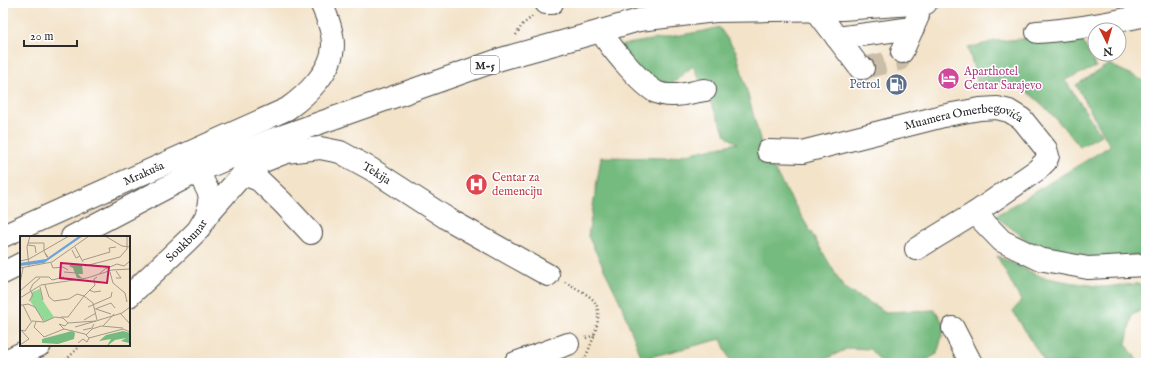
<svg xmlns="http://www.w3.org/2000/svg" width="1149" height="366" viewBox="0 0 1149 366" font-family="'IM FELL English',serif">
	<rect width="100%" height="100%" fill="#fff"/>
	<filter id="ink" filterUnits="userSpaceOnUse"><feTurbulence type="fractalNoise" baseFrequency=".025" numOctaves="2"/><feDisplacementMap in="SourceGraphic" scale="8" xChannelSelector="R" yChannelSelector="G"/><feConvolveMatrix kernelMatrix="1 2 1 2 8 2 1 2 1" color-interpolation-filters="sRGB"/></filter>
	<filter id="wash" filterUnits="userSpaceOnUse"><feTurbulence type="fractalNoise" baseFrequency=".012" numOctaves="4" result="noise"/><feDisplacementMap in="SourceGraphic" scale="16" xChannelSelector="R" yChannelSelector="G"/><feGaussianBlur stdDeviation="0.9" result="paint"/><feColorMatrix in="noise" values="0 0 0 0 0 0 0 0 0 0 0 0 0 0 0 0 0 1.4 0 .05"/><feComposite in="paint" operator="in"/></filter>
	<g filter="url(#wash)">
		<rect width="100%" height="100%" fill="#f3e3c9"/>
		<!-- forest -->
		<path fill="#75ba7e" stroke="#507254" d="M719 27 736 51 761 143 773 168 844 288 886 312 935 310 945 326 937 354 921 363H882L870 349 849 348 817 363H731L721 339 642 359 621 304 588 236 601 157 668 158 737 143 727 137 693 66 671 85 644 82 615 46 704 31Z
			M1078 32 1096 67 1065 80 1101 135 1080 147C1063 127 1043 101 1021 88 1009 81 991 82 978 83L968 48 995 41 1060 36Z
			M1109 64 1146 82V255L1097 258 1036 247 995 216 1110 146 1076 85Z
			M997 256 1042 277 1068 282 1104 287 1146 283V308L1132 315 1126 344 1139 363H1045L1013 311 1021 301Z"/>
	</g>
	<g filter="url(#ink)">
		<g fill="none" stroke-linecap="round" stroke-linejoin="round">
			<!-- minor-tunnel -->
			<path stroke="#cbbea9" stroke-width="22" stroke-dasharray="22 11" stroke-linecap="butt" d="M863 68 899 60 902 52"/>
			<defs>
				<g id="minor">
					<path d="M546 3H552"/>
					<path d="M816 10 860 68H863"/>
					<path d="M601 31C609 46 641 84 656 92 660 94 667 95 672 95 682 96 695 91 705 90"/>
					<path d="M1037 32C1074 30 1110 23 1146 15"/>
					<path d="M837 38 913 28"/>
					<path d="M902 52 918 16"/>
					<path id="s1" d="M768 151 802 152 947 115 980 109 997 108 1009 111 1022 119 1046 149 1048 156 1046 161 1037 170 975 213 916 249"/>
					<path d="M243 174 259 180 282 202 311 233"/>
					<path d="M975 213 1002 241 1039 259 1088 268 1146 265"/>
					<path id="s2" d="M207 215 243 174 261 162 286 152 320 148 340 152 371 169 448 219 548 275"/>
					<path id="s3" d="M3 236 287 109C306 96 333 70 333 45 333 31 327 16 321 3"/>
					<path id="s4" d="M129 296 186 242 198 230 207 215 210 195 198 171"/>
					<path d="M953 328 971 363"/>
					<path d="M3 362 40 345"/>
					<path d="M515 363 568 344"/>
				</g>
				<path id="major" d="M72 237 198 171 274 139 501 59 601 31 639 20 715 11 842 9 926 3
					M3 273 21 264"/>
			</defs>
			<!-- minor casing -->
			<use href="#minor" stroke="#494743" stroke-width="24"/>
			<!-- major casing -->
			<use href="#major" stroke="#494743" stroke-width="24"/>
			<!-- path -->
			<path stroke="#494743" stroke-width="2.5" stroke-dasharray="1 3" stroke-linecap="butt" d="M516 35 522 25 533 16
				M565 282C572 286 590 295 594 301 606 316 589 348 583 363
				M586 338 595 335
				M63 363 81 345"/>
			<!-- minor -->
			<use href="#minor" stroke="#fff" stroke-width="22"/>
			<!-- major -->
			<use href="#major" stroke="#fff" stroke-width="22"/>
		</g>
	</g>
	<!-- icons -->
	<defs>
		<symbol id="hotel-disc" viewBox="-11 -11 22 22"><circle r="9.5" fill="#d1479c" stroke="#fff"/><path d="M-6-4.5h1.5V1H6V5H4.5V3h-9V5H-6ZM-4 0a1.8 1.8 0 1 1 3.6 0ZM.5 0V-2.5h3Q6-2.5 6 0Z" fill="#fff"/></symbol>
		<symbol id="fuel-disc" viewBox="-11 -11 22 22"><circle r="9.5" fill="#5c6f8a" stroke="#fff"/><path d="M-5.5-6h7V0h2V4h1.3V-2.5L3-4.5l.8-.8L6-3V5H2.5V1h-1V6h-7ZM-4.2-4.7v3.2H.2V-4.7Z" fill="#fff"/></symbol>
		<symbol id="hospital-disc" viewBox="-11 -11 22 22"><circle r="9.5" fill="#e0444e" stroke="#fff"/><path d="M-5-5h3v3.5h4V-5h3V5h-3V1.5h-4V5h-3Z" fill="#fff"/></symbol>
	</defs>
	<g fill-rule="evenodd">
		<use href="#hotel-disc" x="936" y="66" width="25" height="25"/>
		<use href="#fuel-disc" x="884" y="72" width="25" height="25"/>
		<use href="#hospital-disc" x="464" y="172" width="25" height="25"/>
	</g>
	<g text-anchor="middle" stroke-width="3" stroke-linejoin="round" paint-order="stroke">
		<!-- shield labels -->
		<rect fill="#fff" stroke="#6b6b6b" stroke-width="1" x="471" y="56" width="28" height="18" rx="3"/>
		<g font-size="11" font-weight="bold" fill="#2b2b2b">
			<text x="485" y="69">M-5</text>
		</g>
		<!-- hotel labels -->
		<g font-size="12" fill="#b23c85" stroke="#fff" text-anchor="start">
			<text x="964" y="75">Aparthotel<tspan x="964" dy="14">Centar Sarajevo</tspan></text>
		</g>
		<!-- service labels -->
		<g font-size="12" fill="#4e5e75" stroke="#fff" text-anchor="end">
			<text x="880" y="88">Petrol</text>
		</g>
		<!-- street labels -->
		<g font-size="12" fill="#2b2b2b" stroke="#fff">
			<text dy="4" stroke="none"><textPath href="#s1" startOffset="201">Muamera Omerbegovića</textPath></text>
			<text dy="4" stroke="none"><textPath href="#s3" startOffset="154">Mrakuša</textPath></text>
			<text dy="4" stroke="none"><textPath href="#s2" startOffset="200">Tekija</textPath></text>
			<text dy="4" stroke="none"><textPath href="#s4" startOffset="80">Soukbunar</textPath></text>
		</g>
		<!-- health labels -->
		<g font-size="12" fill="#be3a42" stroke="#fff" text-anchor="start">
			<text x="492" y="181">Centar za<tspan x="492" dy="14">demenciju</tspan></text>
		</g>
	</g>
	<!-- overview -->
	<g transform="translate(20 236)">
		<rect width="110" height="110" fill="#f3e3c9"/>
		<path d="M20 53 23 65 34 81 25 86 10 65 12 56Z" fill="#92da95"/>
		<path d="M52 28 62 29 63 38H58L62 42H57L53 32 49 30ZM52 95 55 97 54 103 38 108 22 107V103ZM103 95 110 97V110L109 107 101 105 106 102 95 104 87 110 91 103 79 105 86 99Z" fill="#75ba7e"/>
		<path d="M59 0H63L24 27 0 30V27L26 23Z" fill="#6ba3da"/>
		<path fill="none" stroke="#a3998a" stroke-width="1" d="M85 0 102 10 110 11M8 7H24V15M7 9 15 10 16 17M55 11 63 26M52 14 56 22 60 20M24 15 27 21H28L25 17M63 24 90 16 89 12 96 11M0 25 9 23 49 0M31 27 33 32 43 31 48 34M65 30 100 21 107 13V1M9 31 7 11 10 0M0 32 32 26 69 0M44 36 56 37M90 36 93 47 105 57 107 66M79 38 85 33 97 28 104 30 110 25M77 41 74 43 75 49 64 60 73 67 77 84M96 42H101L96 35M0 47 3 32M25 49 29 61 34 65 49 63 57 58 64 60 48 81H41M20 51 23 64M69 54 74 56 81 55M0 55 16 41H29L32 44 44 41M0 62 21 49 67 42 92 34 110 33M9 65 13 59 10 54 13 48 20 42M0 69H3L11 85M3 69 8 68 15 71 24 86M68 71 91 61 92 56M75 73 91 67 95 72M76 73 91 78M100 77 110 88M64 84 76 77M16 86 14 91 24 101 44 93 65 98 69 102 103 93 110 96M83 90 94 78M55 91 76 85M44 93 39 88 45 90 48 87M0 94 5 95 12 85 24 86 35 81 43 82 48 87 76 85 102 77 110 71M63 94 72 92 74 88M66 99 72 93 81 90 103 92M58 107 63 103 67 106 69 102M0 109 9 103 1 94"/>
		<path fill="#c2185b" fill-opacity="0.15" stroke="#c2185b" stroke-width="2" d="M41 27 89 31 87 47 40 42Z"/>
		<rect width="110" height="110" fill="none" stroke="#2b2b2b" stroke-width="2"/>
	</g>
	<!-- margin -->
	<rect width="1149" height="366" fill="none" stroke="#fff" stroke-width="16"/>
	<!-- north arrow -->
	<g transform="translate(1107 42) rotate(175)"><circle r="19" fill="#ffffff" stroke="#aaaaaa"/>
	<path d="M0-3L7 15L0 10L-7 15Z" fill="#c8321e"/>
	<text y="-6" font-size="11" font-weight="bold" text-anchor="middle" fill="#2b2b2b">N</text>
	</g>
	<!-- scale -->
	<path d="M24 40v6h53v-6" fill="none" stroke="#2b2b2b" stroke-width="2"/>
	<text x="30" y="40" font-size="12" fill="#2b2b2b" stroke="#ffffff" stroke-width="3" paint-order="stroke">20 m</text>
</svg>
